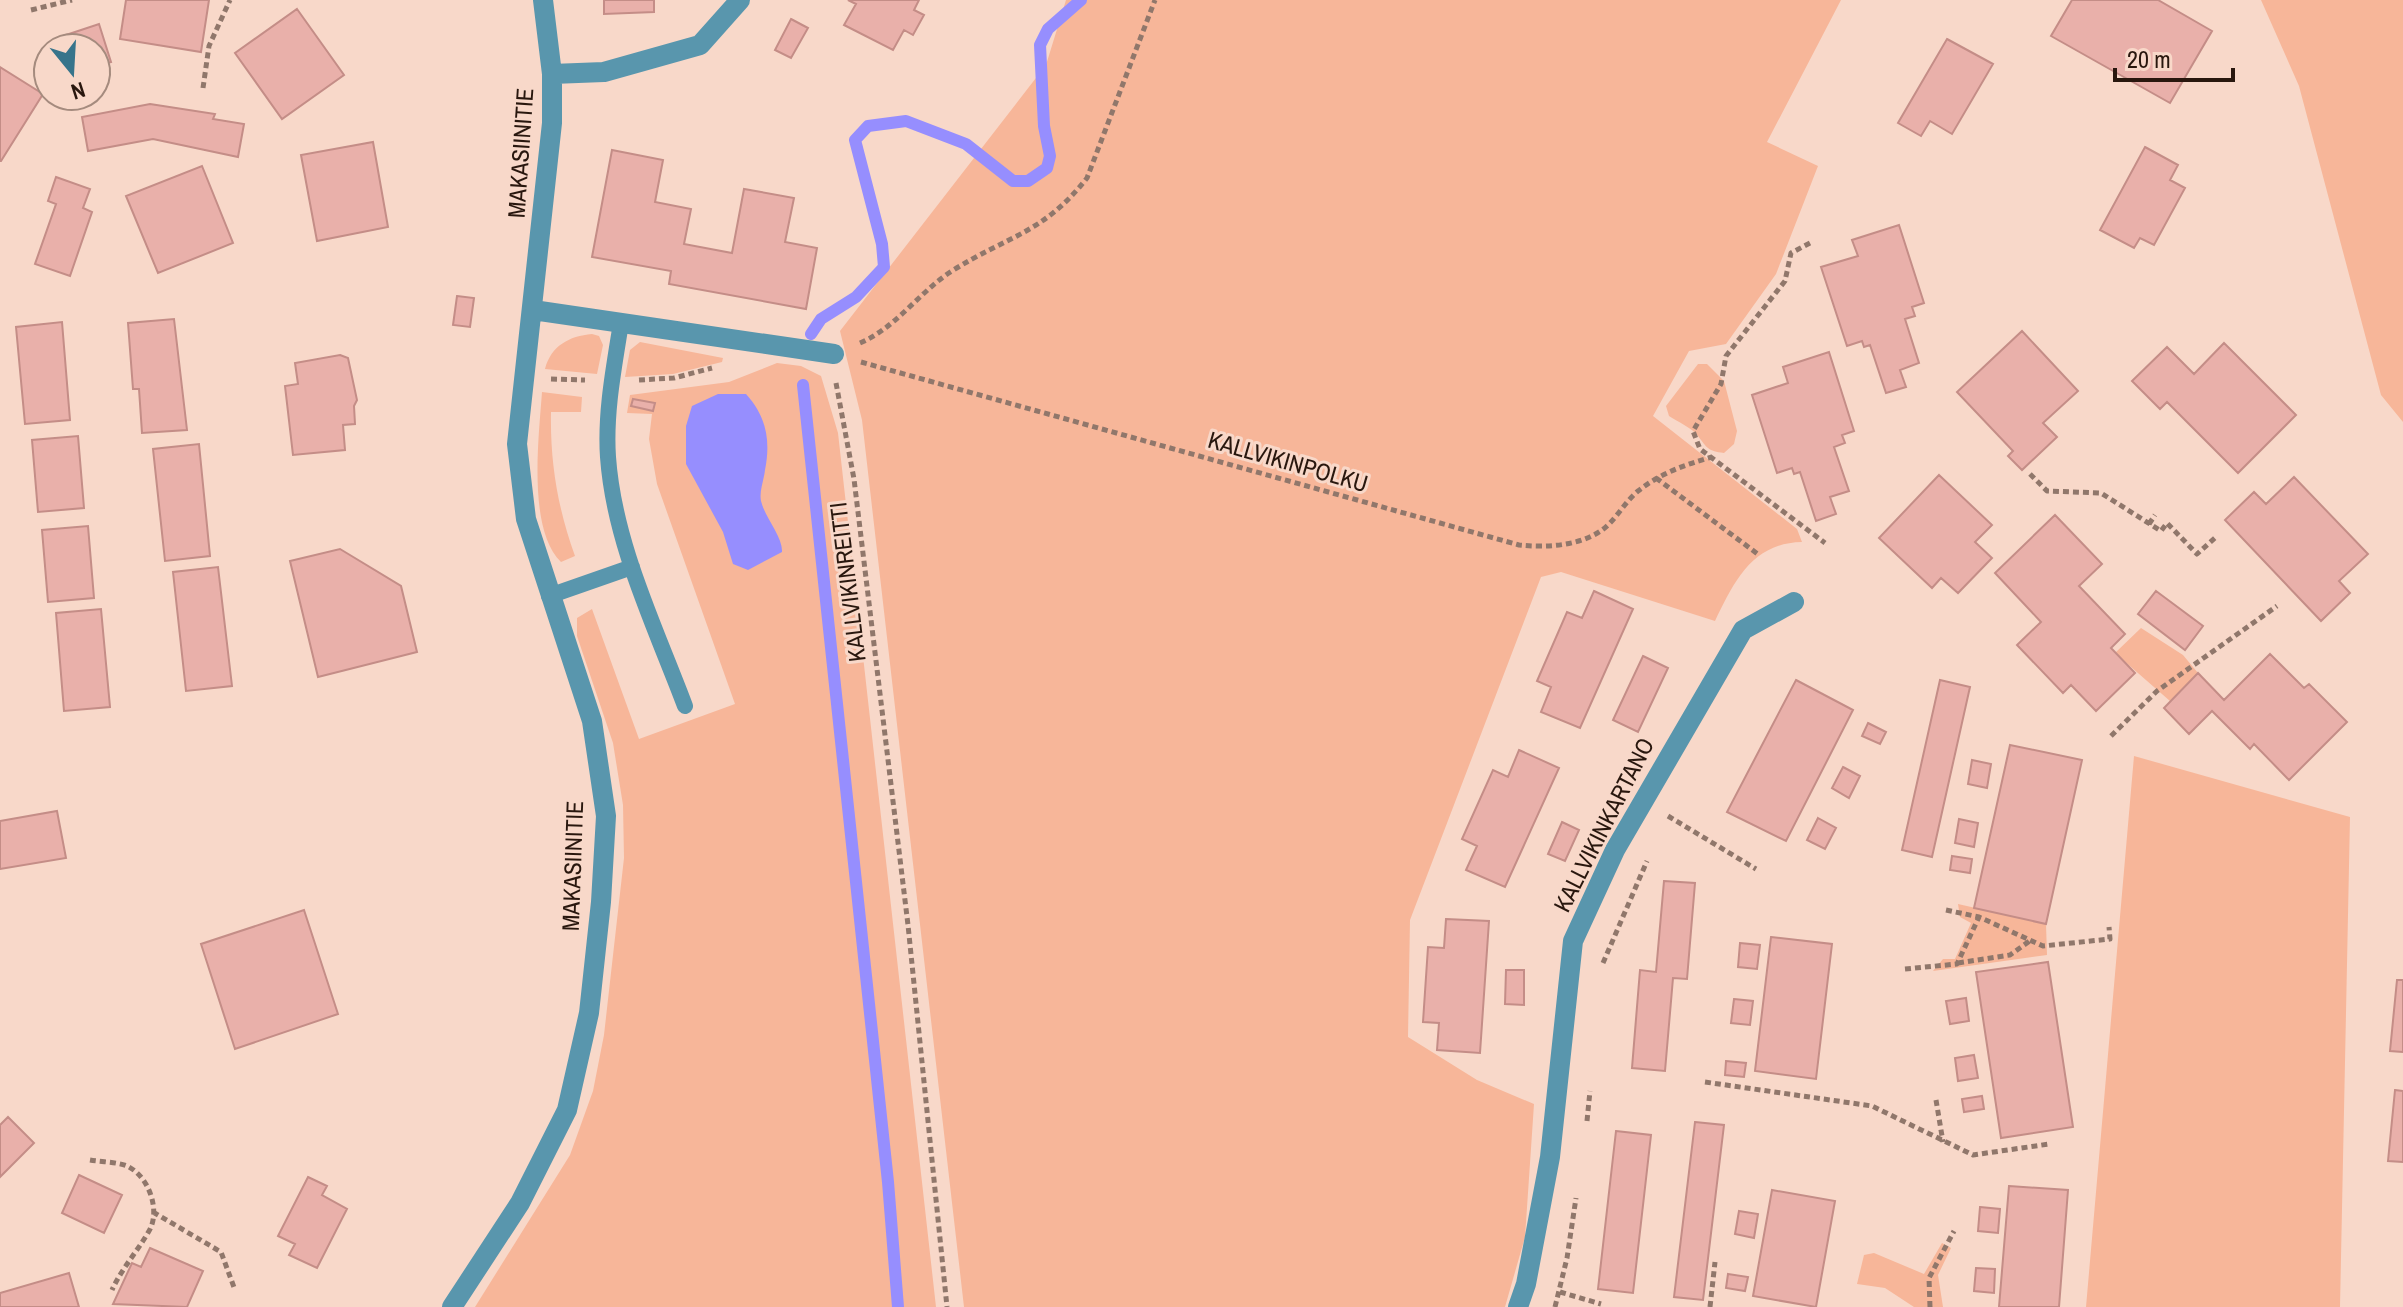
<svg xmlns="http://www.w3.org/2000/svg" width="2403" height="1307" viewBox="0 0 2403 1307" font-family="'Archivo Narrow',sans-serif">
	<rect width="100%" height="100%" fill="#f8d8c9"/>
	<!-- green -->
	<path fill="#f7b699" d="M1066 0H1841L1767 142 1818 166 1776 274 1726 344 1689 351 1653 416 1797 529 1802 542C1752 543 1734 582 1715 621L1561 572 1541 577 1410 920 1408 1037 1477 1080 1534 1104 1525 1237 1505 1307H964L862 420 840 331 1046 65Z
		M2261 0H2403V422L2381 395 2299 86Z
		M592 334 599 336 603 345 597 374 545 369C551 346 569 336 592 334Z
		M640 342 723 358 722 362 673 374 625 377 630 350Z
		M777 363 801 366 821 376 838 433 936 1307H475L570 1155 593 1091 604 1035 624 858 623 805 613 743 577 636V618L592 609 639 739 735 704 657 484 649 439 652 414 627 413 630 395 729 382Z
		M1698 364H1707L1724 381 1737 431 1734 444 1724 453C1708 451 1707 448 1698 436 1692 428 1678 422 1669 416L1666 406Z
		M542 392 582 397 581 412H551C550 463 558 509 575 556L561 562C527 529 539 436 542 392Z
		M2141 628 2183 655 2198 673 2170 701 2115 653Z
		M2134 756 2350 817 2340 1307H2086Z
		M1958 904 2046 924 2047 955 1933 971 1943 959H1955L1971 923 1960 917Z
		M1942 1243 1951 1248 1938 1275 1943 1307H1914L1885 1288 1857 1284 1864 1255 1874 1253 1924 1274Z"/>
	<!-- water -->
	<path fill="#968efe" d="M718 394H746C766 416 771 440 765 470 764 480 759 491 761 501 765 518 783 537 782 552L748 570 733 564 723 532 686 464V426L692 406Z"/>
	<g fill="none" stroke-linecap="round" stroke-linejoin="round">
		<!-- stream -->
		<path stroke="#968efe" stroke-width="12" d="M811 334 821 319 856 297 884 267 882 244 855 140 868 126 906 121 966 144 1013 181H1028L1047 168 1050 156 1044 126 1040 45 1048 29 1081 0
			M803 385 888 1182 898 1307"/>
	</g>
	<!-- building -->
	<path fill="#e9b0aa" stroke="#c48d87" stroke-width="2" d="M126 0H209L201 52 120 39Z
		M604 0H654V12L604 14Z
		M848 0H919L914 10 924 15 913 35 904 30 893 50 844 25 856 4Z
		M2072 0H2158L2212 31 2170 103 2051 36Z
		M297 9 344 75 282 119 235 53Z
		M791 19 808 28 791 58 775 50Z
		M99 24 111 62 96 66V48H63L60 37Z
		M1947 39 1993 64 1952 134 1930 121 1921 136 1898 123Z
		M0 67 43 94 1 161H0Z
		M150 104 215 114 213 119 244 124 238 157 153 139 88 151 82 117Z
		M373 142 388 227 317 241 301 155Z
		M2145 147 2178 165 2170 180 2185 188 2154 245 2140 238 2134 248 2100 230Z
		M612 150 663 160 655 202 691 209 684 244 732 253 744 189 794 198 785 242 817 248 806 309 669 284 671 271 592 257Z
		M202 166 233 243 158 273 126 196Z
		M56 177 90 189 83 208 92 212 70 276 35 264 56 204 48 201Z
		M1899 225 1924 303 1912 307 1915 316 1905 319 1919 363 1900 370 1906 387 1886 393 1870 345 1864 347 1862 341 1847 346 1821 267 1858 256 1852 240Z
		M457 296 474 298 470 327 453 325Z
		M174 319 187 430 142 433 139 389H133L128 323Z
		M62 322 70 420 25 424 16 327Z
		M2022 331 2078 391 2043 423 2057 437 2022 470 2008 456 2013 451 1957 392Z
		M2224 343 2296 415 2238 473 2167 402 2160 409 2132 381 2167 347 2194 374Z
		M1829 352 1854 431 1842 435 1845 443 1834 447 1849 491 1830 497 1836 514 1816 521 1800 472 1794 474 1792 468 1777 473 1752 395 1788 383 1783 367Z
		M340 355 348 358 357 400 354 406 355 424 343 425 345 450 293 455 285 386 298 384 295 363Z
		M633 399 655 403 653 411 631 406Z
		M78 436 84 508 38 512 32 440Z
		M199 444 210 556 165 561 153 449Z
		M1939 475 1992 525 1975 542 1992 558 1958 593 1941 578 1932 588 1879 538Z
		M2294 477 2368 554 2339 581 2350 593 2321 621 2225 520 2254 492 2266 504Z
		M2055 515 2102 564 2079 586 2125 634 2111 648 2135 673 2096 711 2071 685 2063 693 2017 645 2041 622 1995 573Z
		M88 526 94 598 48 602 42 530Z
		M340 549 401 586 417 652 318 677 290 561Z
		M218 567 232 686 186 691 173 572Z
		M1594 591 1633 609 1580 728 1541 712 1551 687 1537 681 1567 612 1582 618Z
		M2156 591 2203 626 2185 650 2138 614Z
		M101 609 110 707 64 711 56 613Z
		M2270 654 2304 688 2309 684 2347 722 2289 780 2254 744 2250 749 2212 711 2189 734 2164 708 2198 673 2224 700Z
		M1643 656 1668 668 1638 732 1613 720Z
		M1796 680 1853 710 1786 841 1727 812Z
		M1940 680 1970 687 1932 857 1902 850Z
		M1868 723 1886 732 1880 744 1862 736Z
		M2010 745 2082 760 2046 924 1974 908Z
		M1519 750 1559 768 1505 887 1466 870 1477 846 1462 839 1493 770 1508 777Z
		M1972 760 1991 764 1987 788 1968 784Z
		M1843 767 1860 776 1849 798 1832 788Z
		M57 811 66 858 0 869V821Z
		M1818 818 1836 828 1825 849 1807 840Z
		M1959 819 1978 823 1974 847 1955 843Z
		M1562 822 1579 830 1565 861 1548 854Z
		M1952 856 1972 859 1970 873 1950 870Z
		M1664 881 1695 883 1687 979 1673 978 1665 1071 1632 1068 1640 970 1656 972Z
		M304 910 338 1014 235 1049 201 944Z
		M1446 919 1489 921 1480 1053 1437 1050 1439 1023 1423 1022 1428 947 1444 948Z
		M1771 937 1832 944 1816 1079 1755 1071Z
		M1740 943 1760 945 1757 969 1738 967Z
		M2048 962 2073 1127 2001 1138 1976 972Z
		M1506 970H1524V1005L1505 1004Z
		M2397 980H2403V1052L2390 1051Z
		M1966 998 1969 1021 1950 1024 1946 1001Z
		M1734 999 1753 1001 1750 1025 1731 1023Z
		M1974 1055 1978 1078 1958 1081 1955 1058Z
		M1726 1061 1746 1063 1744 1077 1725 1075Z
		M2395 1090 2403 1091V1162L2388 1161Z
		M1982 1096 1984 1109 1964 1112 1962 1099Z
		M8 1117 34 1143 0 1177V1125Z
		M1695 1122 1724 1125 1703 1300 1674 1297Z
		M1616 1131 1651 1135 1633 1293 1598 1289Z
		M79 1175 122 1195 104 1233 62 1213Z
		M308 1177 327 1186 322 1195 347 1209 317 1268 289 1255 295 1244 278 1236Z
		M2009 1186 2068 1190 2059 1307H1999Z
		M1772 1190 1835 1201 1816 1307 1753 1296Z
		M1980 1207 2000 1209 1998 1233 1978 1231Z
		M1739 1211 1758 1214 1754 1238 1735 1234Z
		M150 1248 203 1271 187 1307 113 1304 132 1263 141 1267Z
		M1976 1268 1995 1269 1994 1293 1974 1291Z
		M69 1273 79 1307H0V1293Z
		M1728 1274 1748 1277 1745 1291 1726 1288Z"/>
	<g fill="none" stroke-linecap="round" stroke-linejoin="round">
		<!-- path -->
		<path stroke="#90776b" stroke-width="5" stroke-dasharray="6 4" stroke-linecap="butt" d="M31 10 72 0
			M203 88 209 46 230 0
			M1810 243 1791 253 1785 281 1726 356 1721 384 1693 431 1700 449 1825 543
			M860 343C897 327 919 292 952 271 1007 236 1043 234 1087 178L1155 0
			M861 362 1519 545C1548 548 1587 546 1609 524 1619 514 1627 500 1638 491 1661 473 1684 465 1712 457
			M551 379 585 380
			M639 380 674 378 712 368
			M836 383 854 479 908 925 947 1307
			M2030 474 2047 491 2101 493 2161 531 2167 523 2197 554 2216 537
			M1656 478 1759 555
			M2149 524 2155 515
			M2111 736 2157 691 2277 606
			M1668 816 1756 869
			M1946 910 1979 917 2043 946 2110 939 2109 927
			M1603 963 1647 861
			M1958 963 2010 955 2031 940
			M1905 969 1957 964 1979 917
			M1705 1082 1872 1106 1973 1155 2049 1144
			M1936 1100 1943 1142
			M1587 1121 1590 1091
			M90 1160C102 1162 117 1162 127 1166 149 1176 161 1211 149 1231 137 1252 122 1268 112 1290
			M153 1212 221 1252 235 1290
			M1560 1292 1601 1304
			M1555 1307 1567 1258 1576 1198
			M1710 1307 1715 1262
			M1930 1307 1929 1278 1954 1231"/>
		<!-- lane -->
		<path stroke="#5996ad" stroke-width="16" d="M621 323C614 367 605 413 608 457 614 543 655 626 685 706
			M549 596 632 567"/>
		<!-- street -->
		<path stroke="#5996ad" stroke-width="20" d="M552 74 604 72 700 45 740 0
			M533 310 834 354
			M452 1307 520 1203 567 1110 589 1013 601 902 606 816 592 721 526 519 517 444 552 123V74L543 0
			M1518 1307 1526 1284 1550 1157 1573 941 1615 850 1743 630 1794 602"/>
	</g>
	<g text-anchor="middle" stroke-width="6" stroke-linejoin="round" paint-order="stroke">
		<!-- street labels -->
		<g font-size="24" fill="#29170e" stroke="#f8d8c9">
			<text transform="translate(521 153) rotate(-86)" y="8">MAKASIINITIE</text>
			<text transform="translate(1288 462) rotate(16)" y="8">KALLVIKINPOLKU</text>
			<text transform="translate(848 582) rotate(-97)" y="8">KALLVIKINREITTI</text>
			<text transform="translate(1604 825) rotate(-63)" y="8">KALLVIKINKARTANO</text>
			<text transform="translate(573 866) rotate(-88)" y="8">MAKASIINITIE</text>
		</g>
	</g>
	<!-- north arrow -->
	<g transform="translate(72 72) rotate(162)"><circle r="38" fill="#f8d8c9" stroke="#a58b7e" stroke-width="2"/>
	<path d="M0-6L14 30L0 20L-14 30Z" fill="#37748b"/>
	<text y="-12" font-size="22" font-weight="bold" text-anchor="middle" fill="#29170e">N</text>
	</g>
	<!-- scale -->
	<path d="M2115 68v12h118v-12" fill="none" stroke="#29170e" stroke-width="4"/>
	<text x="2127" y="68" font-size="24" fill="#29170e" stroke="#f8d8c9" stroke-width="6" paint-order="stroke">20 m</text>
</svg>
